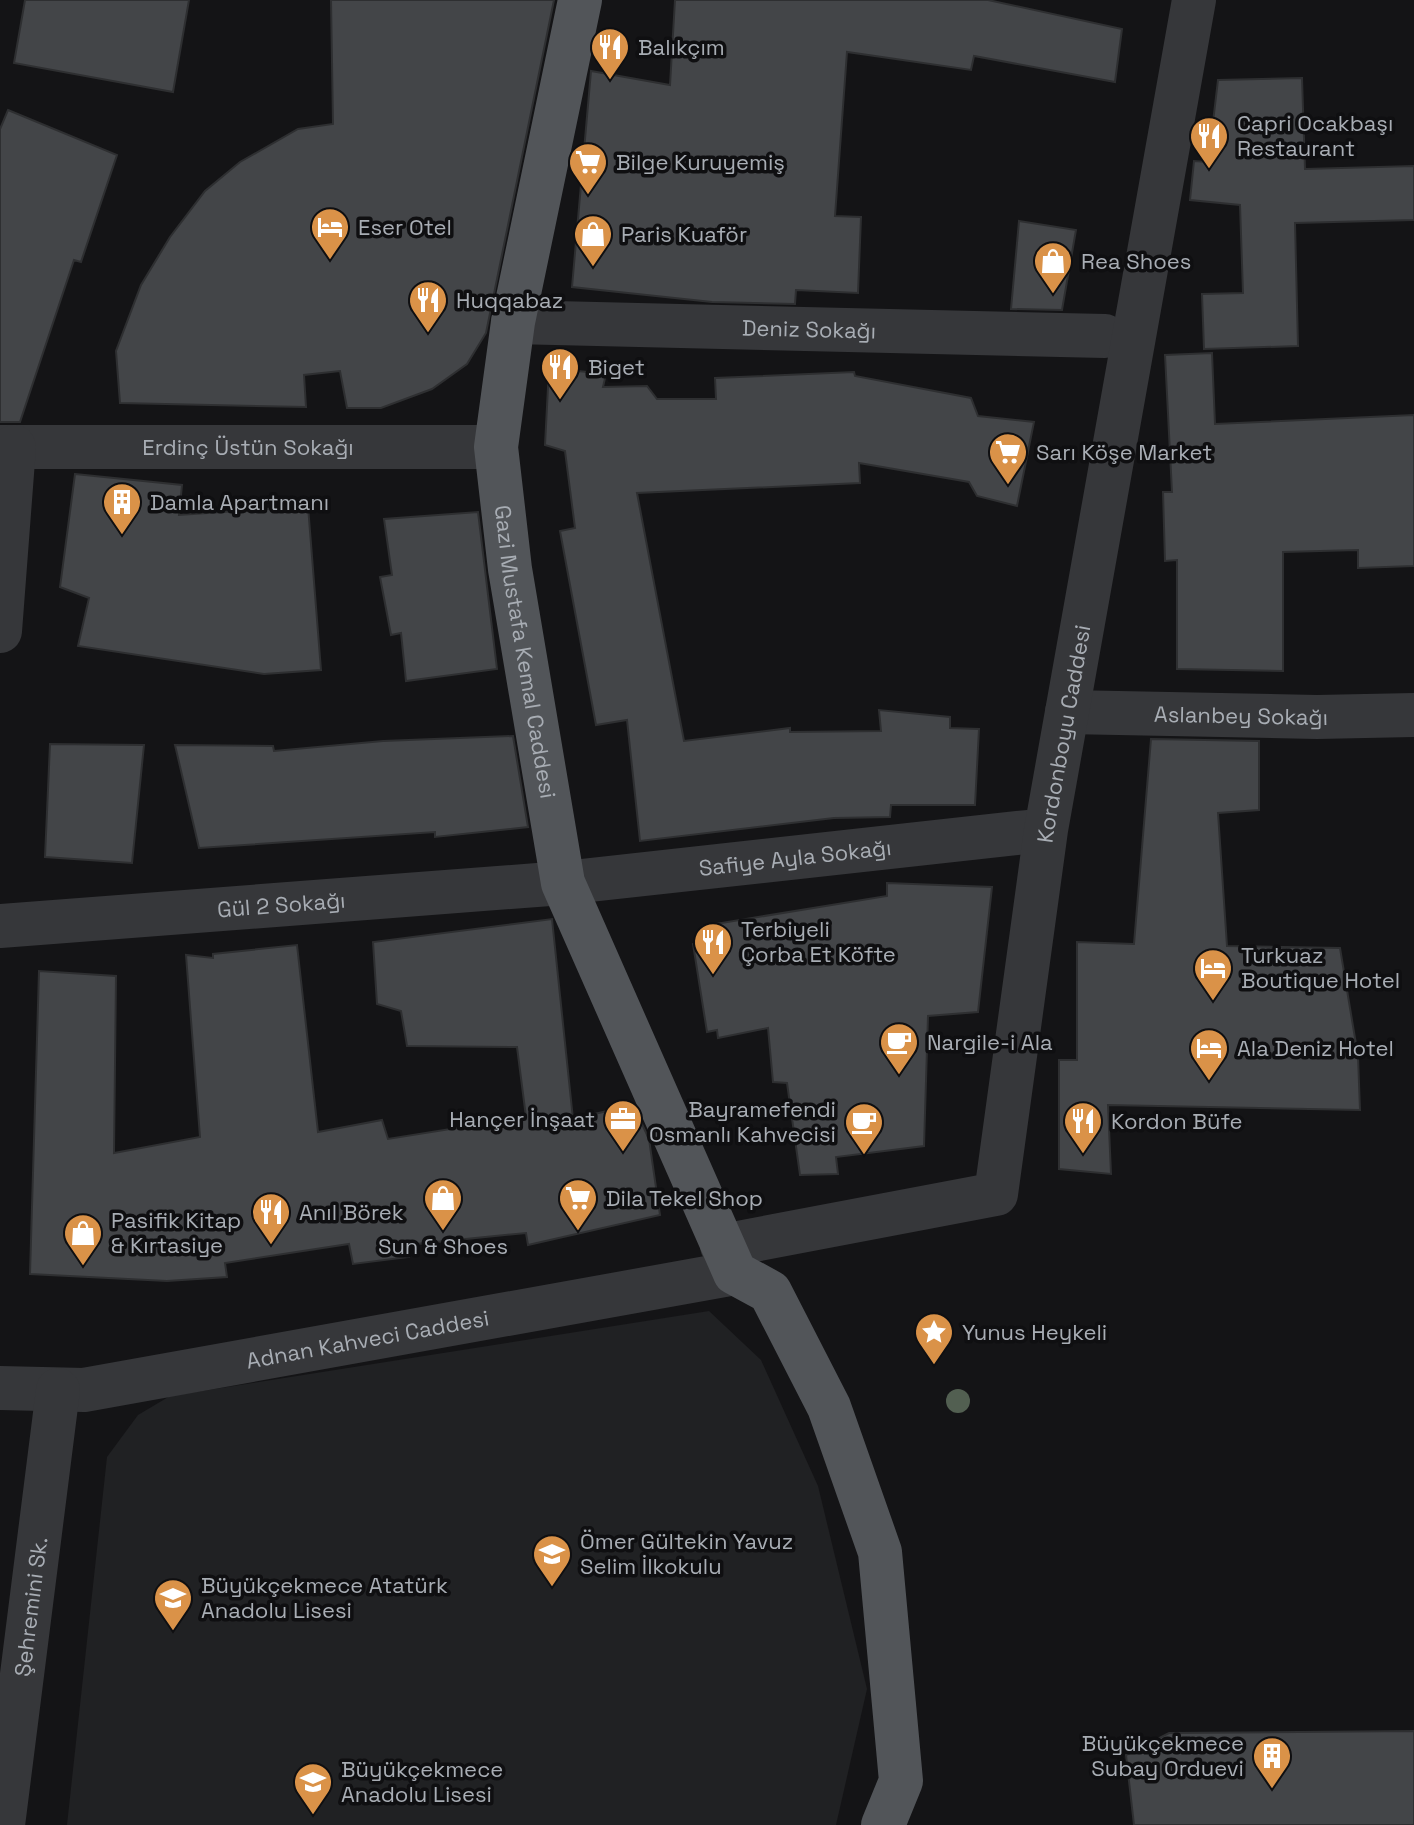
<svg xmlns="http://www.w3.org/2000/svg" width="1414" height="1825" viewBox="0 0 1414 1825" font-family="'Space Grotesk',sans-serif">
	<rect width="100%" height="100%" fill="#141416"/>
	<!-- built -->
	<path fill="#202123" d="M709 1311 761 1360 818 1486 867 1689 836 1825H67L107 1457 138 1415 170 1396Z"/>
	<!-- building -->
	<path fill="#434548" stroke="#2e2f31" stroke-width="2" d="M25 0H189L173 92 14 63Z
		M331 0H554L486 333 467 364 432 389 381 408H347L340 371 304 375 306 407 120 403 116 351 141 285 170 237 205 191 240 162 298 129 333 124Z
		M675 0H988L1122 29 1115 82 974 56 971 70 847 52 835 216 861 217 858 293 796 290 795 304 712 302 572 287 591 71 670 85Z
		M1302 78 1305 169 1414 166V220L1295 223 1298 346 1204 349 1202 294 1243 293 1240 205 1190 200 1194 161 1208 162 1210 122H1213L1218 80Z
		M8 110 117 155 81 262 74 260 20 422H0V129Z
		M1019 221 1076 230 1062 310 1011 309Z
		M1212 353 1215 424 1414 415V566L1358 568V550L1283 552V671L1177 669V560L1165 561 1163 492H1172L1165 355Z
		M549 368 606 374 603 387 647 386 657 399H716L715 378 854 372 855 376 971 398 978 416 1034 422 1017 506 977 496 969 482 859 463 860 483 637 493 684 741 790 728V732L881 731 879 710 950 717V728L979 729 975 805H891L890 817 834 818 640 841 627 720 596 725 560 531 575 528 565 451 545 445Z
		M75 474 182 485 179 515 308 506 321 670 264 674 78 646 89 598 60 587Z
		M478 512 497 669 406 681 401 633 391 635 380 577 392 575 384 519Z
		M513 736 528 827 435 837V832L199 848 175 745 273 746 274 751 383 741Z
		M1151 739 1259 741V810L1218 813 1227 946 1340 948 1358 1056 1360 1110 1108 1105 1111 1174 1059 1169V1060H1077V942L1134 944Z
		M50 744 144 745 132 863 45 857Z
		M887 883 992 887 978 1012 928 1016 924 1146 836 1157 838 1174 800 1175 787 1083 773 1082 768 1028 718 1038 717 1030 707 1032 693 944 705 937 703 926 887 896Z
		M552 919 573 1119 633 1105 649 1139 660 1215 528 1245 526 1233 407 1245 409 1257 353 1264 349 1244 225 1263 227 1277 167 1281 30 1274 39 971 116 976 114 1153 200 1137 186 955 213 958V954L297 945 318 1132 382 1120 388 1139 526 1117 517 1047 407 1046 401 1011 377 1004 373 942Z
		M1414 1731V1825H1134L1126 1755 1169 1733Z"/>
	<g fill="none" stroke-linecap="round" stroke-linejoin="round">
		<!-- minor -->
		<g stroke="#36373a" stroke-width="44">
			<path id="s1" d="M513 322 1105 336"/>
			<path id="s2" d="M0 447H496"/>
			<path d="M0 631 14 447"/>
			<path id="s3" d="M1067 712 1317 717 1414 715"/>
			<path id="s4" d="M0 926 563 883 1027 832"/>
			<path id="s5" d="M722 1246 996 1194 1046 830 1194 0"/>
			<path id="s6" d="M0 1388 84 1390 735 1273"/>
			<path id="s7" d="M3 1825 58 1390"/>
		</g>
		<!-- major -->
		<path stroke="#525559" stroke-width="44" id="s8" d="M580 0 513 322 496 447 510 569 563 883 735 1273 770 1292 829 1407 880 1552 901 1781 883 1825"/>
	</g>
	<!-- trees -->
	<circle fill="#525f51" cx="958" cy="1401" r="12"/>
	<!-- icons -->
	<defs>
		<symbol id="restaurant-pin" viewBox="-11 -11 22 30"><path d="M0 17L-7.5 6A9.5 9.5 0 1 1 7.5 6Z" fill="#da9248" stroke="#0f0f11"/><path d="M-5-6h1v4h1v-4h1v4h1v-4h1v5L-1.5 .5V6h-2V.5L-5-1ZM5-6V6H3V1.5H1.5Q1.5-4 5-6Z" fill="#fff"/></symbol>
		<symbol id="supermarket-pin" viewBox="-11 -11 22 30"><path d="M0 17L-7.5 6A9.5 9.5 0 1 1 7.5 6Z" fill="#da9248" stroke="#0f0f11"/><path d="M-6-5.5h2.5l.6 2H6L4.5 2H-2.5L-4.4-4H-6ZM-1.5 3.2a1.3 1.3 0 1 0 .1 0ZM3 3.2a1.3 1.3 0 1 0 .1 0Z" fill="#fff"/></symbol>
		<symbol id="hotel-pin" viewBox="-11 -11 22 30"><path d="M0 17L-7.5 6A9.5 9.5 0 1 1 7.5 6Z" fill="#da9248" stroke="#0f0f11"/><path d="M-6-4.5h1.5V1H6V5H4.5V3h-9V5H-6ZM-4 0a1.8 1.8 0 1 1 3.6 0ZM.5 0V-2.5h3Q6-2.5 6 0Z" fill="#fff"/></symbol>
		<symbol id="shop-pin" viewBox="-11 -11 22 30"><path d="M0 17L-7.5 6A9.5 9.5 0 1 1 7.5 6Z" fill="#da9248" stroke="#0f0f11"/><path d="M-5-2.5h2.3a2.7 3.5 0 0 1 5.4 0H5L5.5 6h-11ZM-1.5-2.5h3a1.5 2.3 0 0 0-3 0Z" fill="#fff"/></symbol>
		<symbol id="building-pin" viewBox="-11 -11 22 30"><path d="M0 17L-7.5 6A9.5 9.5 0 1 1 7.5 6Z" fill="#da9248" stroke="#0f0f11"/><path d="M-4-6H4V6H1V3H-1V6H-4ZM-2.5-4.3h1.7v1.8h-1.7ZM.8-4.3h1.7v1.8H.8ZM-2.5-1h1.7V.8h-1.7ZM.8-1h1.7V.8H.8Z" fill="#fff"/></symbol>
		<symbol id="cafe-pin" viewBox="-11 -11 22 30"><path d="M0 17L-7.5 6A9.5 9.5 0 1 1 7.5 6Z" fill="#da9248" stroke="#0f0f11"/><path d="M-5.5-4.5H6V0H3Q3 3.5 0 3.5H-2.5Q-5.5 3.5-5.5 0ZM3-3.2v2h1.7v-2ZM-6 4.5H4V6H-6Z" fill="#fff"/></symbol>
		<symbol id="office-pin" viewBox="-11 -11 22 30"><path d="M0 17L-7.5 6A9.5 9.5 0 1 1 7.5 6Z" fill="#da9248" stroke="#0f0f11"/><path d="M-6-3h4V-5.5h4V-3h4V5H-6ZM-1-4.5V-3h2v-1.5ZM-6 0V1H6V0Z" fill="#fff"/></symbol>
		<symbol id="sight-pin" viewBox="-11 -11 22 30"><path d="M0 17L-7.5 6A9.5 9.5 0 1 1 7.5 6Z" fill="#da9248" stroke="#0f0f11"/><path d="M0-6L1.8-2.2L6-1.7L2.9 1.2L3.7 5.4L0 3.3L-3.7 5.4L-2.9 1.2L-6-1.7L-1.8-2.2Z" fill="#fff"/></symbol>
		<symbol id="school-pin" viewBox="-11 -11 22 30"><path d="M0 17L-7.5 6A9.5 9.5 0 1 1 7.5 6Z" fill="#da9248" stroke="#0f0f11"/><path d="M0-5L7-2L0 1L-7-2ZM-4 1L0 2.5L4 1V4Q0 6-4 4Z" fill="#fff"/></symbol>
	</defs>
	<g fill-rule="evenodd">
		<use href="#restaurant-pin" x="588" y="25" width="44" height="60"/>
		<use href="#restaurant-pin" x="1187" y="114" width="44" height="60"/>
		<use href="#supermarket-pin" x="566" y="140" width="44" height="60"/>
		<use href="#hotel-pin" x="308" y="205" width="44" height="60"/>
		<use href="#shop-pin" x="571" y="212" width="44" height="60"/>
		<use href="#shop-pin" x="1031" y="239" width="44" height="60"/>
		<use href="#restaurant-pin" x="406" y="278" width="44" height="60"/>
		<use href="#restaurant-pin" x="538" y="345" width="44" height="60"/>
		<use href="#supermarket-pin" x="986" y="430" width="44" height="60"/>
		<use href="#building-pin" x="100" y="480" width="44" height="60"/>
		<use href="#restaurant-pin" x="691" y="920" width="44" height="60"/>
		<use href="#hotel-pin" x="1191" y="946" width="44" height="60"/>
		<use href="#cafe-pin" x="877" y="1020" width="44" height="60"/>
		<use href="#hotel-pin" x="1187" y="1026" width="44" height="60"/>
		<use href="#office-pin" x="601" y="1097" width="44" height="60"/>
		<use href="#restaurant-pin" x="1061" y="1099" width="44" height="60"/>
		<use href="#cafe-pin" x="842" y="1100" width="44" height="60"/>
		<use href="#shop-pin" x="421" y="1176" width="44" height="60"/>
		<use href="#supermarket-pin" x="556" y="1176" width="44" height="60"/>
		<use href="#restaurant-pin" x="249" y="1190" width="44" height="60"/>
		<use href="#shop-pin" x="61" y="1211" width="44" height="60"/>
		<use href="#sight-pin" x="912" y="1310" width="44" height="60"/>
		<use href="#school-pin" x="530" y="1532" width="44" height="60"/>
		<use href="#school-pin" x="151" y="1576" width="44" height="60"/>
		<use href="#building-pin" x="1250" y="1734" width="44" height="60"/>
		<use href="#school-pin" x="291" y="1760" width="44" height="60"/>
	</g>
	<g text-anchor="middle" stroke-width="7" stroke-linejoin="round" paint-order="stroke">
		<!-- poi labels -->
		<g font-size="22" fill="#a8adb4" stroke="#0f0f11" text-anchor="start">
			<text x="638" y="55">Balıkçım</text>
			<text x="1237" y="131">Capri Ocakbaşı<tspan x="1237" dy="25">Restaurant</tspan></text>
			<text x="616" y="170">Bilge Kuruyemiş</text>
			<text x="358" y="235">Eser Otel</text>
			<text x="621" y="242">Paris Kuaför</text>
			<text x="1081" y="269">Rea Shoes</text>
			<text x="456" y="308">Huqqabaz</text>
			<text x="588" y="375">Biget</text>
			<text x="1036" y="460">Sarı Köşe Market</text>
			<text x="150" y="510">Damla Apartmanı</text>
			<text x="741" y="937">Terbiyeli<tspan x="741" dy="25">Çorba Et Köfte</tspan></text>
			<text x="1241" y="963">Turkuaz<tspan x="1241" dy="25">Boutique Hotel</tspan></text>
			<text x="927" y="1050">Nargile-i Ala</text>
			<text x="1237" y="1056">Ala Deniz Hotel</text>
			<text x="836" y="1117" text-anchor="end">Bayramefendi<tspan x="836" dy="25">Osmanlı Kahvecisi</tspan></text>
			<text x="595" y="1127" text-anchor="end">Hançer İnşaat</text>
			<text x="1111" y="1129">Kordon Büfe</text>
			<text x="606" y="1206">Dila Tekel Shop</text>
			<text x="299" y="1220">Anıl Börek</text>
			<text x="111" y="1228">Pasifik Kitap<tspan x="111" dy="25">&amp; Kırtasiye</tspan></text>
			<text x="443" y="1254" text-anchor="middle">Sun &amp; Shoes</text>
			<text x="962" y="1340">Yunus Heykeli</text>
			<text x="580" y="1549">Ömer Gültekin Yavuz<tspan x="580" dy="25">Selim İlkokulu</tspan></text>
			<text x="201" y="1593">Büyükçekmece Atatürk<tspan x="201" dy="25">Anadolu Lisesi</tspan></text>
			<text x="1244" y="1751" text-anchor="end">Büyükçekmece<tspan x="1244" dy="25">Subay Orduevi</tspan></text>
			<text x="341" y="1777">Büyükçekmece<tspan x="341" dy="25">Anadolu Lisesi</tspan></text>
		</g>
		<!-- street labels -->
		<g font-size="22" fill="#a8adb4" stroke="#0f0f11">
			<text dy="8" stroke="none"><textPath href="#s1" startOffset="296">Deniz Sokağı</textPath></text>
			<text dy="8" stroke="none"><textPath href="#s2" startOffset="248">Erdinç Üstün Sokağı</textPath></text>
			<text dy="8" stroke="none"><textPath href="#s8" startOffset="662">Gazi Mustafa Kemal Caddesi</textPath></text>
			<text dy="8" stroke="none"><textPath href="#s3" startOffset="174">Aslanbey Sokağı</textPath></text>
			<text dy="8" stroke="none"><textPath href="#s5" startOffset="744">Kordonboyu Caddesi</textPath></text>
			<text dy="8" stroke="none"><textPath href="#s4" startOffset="798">Safiye Ayla Sokağı</textPath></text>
			<text dy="8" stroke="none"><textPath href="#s4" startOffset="282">Gül 2 Sokağı</textPath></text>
			<text dy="8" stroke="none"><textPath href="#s6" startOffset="372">Adnan Kahveci Caddesi</textPath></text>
			<text dy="8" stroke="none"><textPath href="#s7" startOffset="220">Şehremini Sk.</textPath></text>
		</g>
	</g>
</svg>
